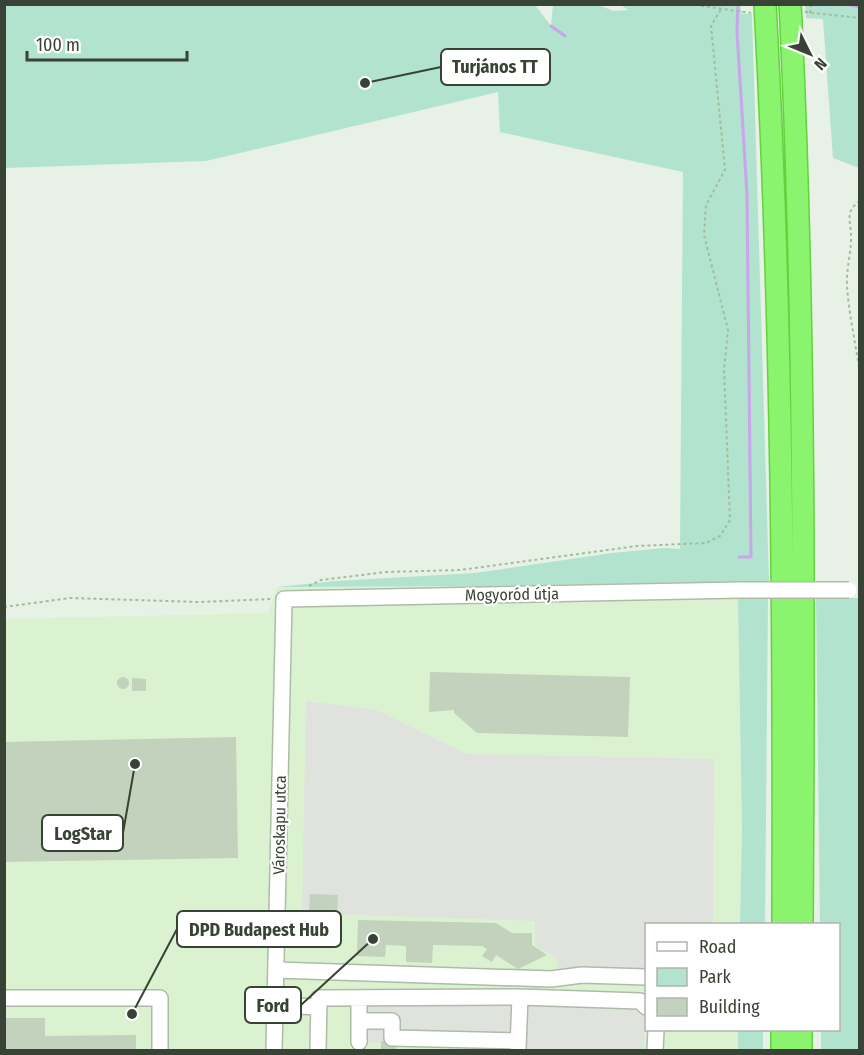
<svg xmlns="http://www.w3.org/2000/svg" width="864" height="1055" viewBox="0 0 864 1055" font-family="'Fira Sans Condensed',sans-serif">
	<rect width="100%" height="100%" fill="#e7f1e5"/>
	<!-- commercial -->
	<path fill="#dbf2d1" d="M741 581 738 599 742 828 740 924H646V1030H738V1050H5L4 619 268 613 277 587 484 586Z"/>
	<!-- green -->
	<path fill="#b1e3ce" d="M535 5 551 26 553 5H598L614 11 628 10 621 5 740 4 742 14H752L769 581 484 586 277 587 336 581 475 573 612 553 664 548 680 549 683 172 500 132 498 92 206 161 5 168V5Z
		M805 5H859V168L833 158 823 19 806 18Z
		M816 598H859V1050H821V1030H838V924H820Z
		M738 599H768L765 924H740L742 828Z
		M738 1030H763V1050H738Z"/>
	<!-- parking -->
	<path fill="#dfe2dd" d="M306 701 376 710 467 754 714 759 713 924H646V981L556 980 558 959 535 945V921L302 913Z
		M359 998 645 1006 644 1050H508V1045L359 1042Z"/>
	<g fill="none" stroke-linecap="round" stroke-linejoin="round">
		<!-- stream -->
		<path stroke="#caa5eb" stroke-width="3" d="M738 4 737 31 747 195 751 557H739
			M845 4 860 7
			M551 26 565 36"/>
	</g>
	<!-- building -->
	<path fill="#c2d2bc" d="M430 672 630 677 628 737 477 733 454 713V710L429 712Z
		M117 683a6 6 0 1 1 12 0a6 6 0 1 1-12 0Z
		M132 678 146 679V691H132Z
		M236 737 238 858 4 862V742Z
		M310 894 338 895 337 913 309 911Z
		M358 920 496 923 512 933H532V945L547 955 518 969 496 955 492 962 482 956 487 949 482 946 433 945 432 963 406 962V946L386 945 385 957 357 956Z
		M4 1018H45V1036L136 1035V1050H4Z
		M381 1041H396V1050H381Z"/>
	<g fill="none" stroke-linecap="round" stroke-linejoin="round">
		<defs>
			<path id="minor" d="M276 970 551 979 582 975 646 977
				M4 998H160V1050
				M275 1005 319 1007
				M359 1021H392V1038L518 1041
				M359 1042V998
				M518 1048 520 997
				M274 1050 284 599 740 590
				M318 1050 319 998 520 997 640 1001 646 1007
				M655 1050 656 1030"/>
			<path id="highway" d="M766 23C782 324 784 624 783 924
				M791 23C805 323 804 624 802 924
				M782 1050V1030
				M801 1050V1030"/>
		</defs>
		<!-- minor casing -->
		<use href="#minor" stroke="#adbca9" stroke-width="18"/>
		<!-- highway casing -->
		<use href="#highway" stroke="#63d23f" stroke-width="24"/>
		<!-- path -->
		<path stroke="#a3bd9b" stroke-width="2" stroke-dasharray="3 3" stroke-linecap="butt" d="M689 4 751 13
			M805 12 860 18
			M810 13 811 4
			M860 201C843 212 852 223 851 239 851 254 846 270 847 286 849 315 856 345 860 374
			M860 388V508
			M309 586 321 580 386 572 460 570 637 546 706 543 720 536 730 520 724 369 728 330 704 235 706 205 725 170 711 26 721 9
			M4 607 70 598 199 602 271 599"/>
		<!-- minor -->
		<use href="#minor" stroke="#fff" stroke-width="15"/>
		<!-- highway -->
		<use href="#highway" stroke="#8af46e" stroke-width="21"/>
		<defs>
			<path id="minor-bridge" d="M740 590H849"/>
			<path id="highway-bridge" d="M765 4 766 23
				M790 4 791 23"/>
		</defs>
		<!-- minor-bridge casing -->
		<use href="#minor-bridge" stroke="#adbca9" stroke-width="18" stroke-linecap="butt"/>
		<!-- highway-bridge casing -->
		<use href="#highway-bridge" stroke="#63d23f" stroke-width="24" stroke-linecap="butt"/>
		<!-- minor-bridge -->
		<use href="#minor-bridge" stroke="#fff" stroke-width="15"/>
		<!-- highway-bridge -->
		<use href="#highway-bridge" stroke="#8af46e" stroke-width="21"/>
	</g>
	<g text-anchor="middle" stroke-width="4.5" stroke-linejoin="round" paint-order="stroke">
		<!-- street labels -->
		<g font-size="16" fill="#394335" stroke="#fff">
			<text transform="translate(512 594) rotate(-1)" y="6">Mogyoród útja</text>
			<text transform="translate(279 825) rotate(-89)" y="6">Városkapu utca</text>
		</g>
	</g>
	<!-- callouts -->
	<path fill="none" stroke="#394335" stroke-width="2" d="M365 83L441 67M135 764L123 833M132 1014L177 929M373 939L301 1005"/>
	<g fill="#394335" stroke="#fff" stroke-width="2">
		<circle cx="365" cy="83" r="6"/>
		<circle cx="135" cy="764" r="6"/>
		<circle cx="132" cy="1014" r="6"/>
		<circle cx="373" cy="939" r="6"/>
	</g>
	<g fill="#fff" stroke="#394335" stroke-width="2">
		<rect x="441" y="49" width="109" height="36" rx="6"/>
		<rect x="42" y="815" width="81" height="36" rx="6"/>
		<rect x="177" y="911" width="164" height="36" rx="6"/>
		<rect x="245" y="987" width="56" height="36" rx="6"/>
	</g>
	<g font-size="18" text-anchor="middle" font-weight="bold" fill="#394335">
		<text x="495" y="73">Turjános TT</text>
		<text x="83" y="840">LogStar</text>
		<text x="259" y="936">DPD Budapest Hub</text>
		<text x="273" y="1012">Ford</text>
	</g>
	<!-- border -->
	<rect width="864" height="1055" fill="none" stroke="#394335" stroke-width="12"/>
	<!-- legend -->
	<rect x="645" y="923" width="195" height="108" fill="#ffffff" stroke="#b0b4ae" stroke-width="1.5"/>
	<rect x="657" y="942" width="30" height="9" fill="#ffffff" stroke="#b0b4ae" stroke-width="1.5"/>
	<text x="699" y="953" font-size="18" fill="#394335">Road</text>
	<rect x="657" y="968" width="30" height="18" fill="#b1e3ce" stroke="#b0b4ae" stroke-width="1.5"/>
	<text x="699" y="983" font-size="18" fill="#394335">Park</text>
	<rect x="657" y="998" width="30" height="18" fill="#c2d2bc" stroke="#b0b4ae" stroke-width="1.5"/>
	<text x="699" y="1013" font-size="18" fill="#394335">Building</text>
	<!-- north arrow -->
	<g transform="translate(810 54) rotate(133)" stroke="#ffffff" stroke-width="4.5" paint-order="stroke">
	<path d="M0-4.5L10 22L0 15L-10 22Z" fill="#394335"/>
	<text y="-9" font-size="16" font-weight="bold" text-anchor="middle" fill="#394335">N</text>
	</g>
	<!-- scale -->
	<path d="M27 51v9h160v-9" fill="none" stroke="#394335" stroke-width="3"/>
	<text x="36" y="51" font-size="18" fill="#394335" stroke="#ffffff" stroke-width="4.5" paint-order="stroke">100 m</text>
</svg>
